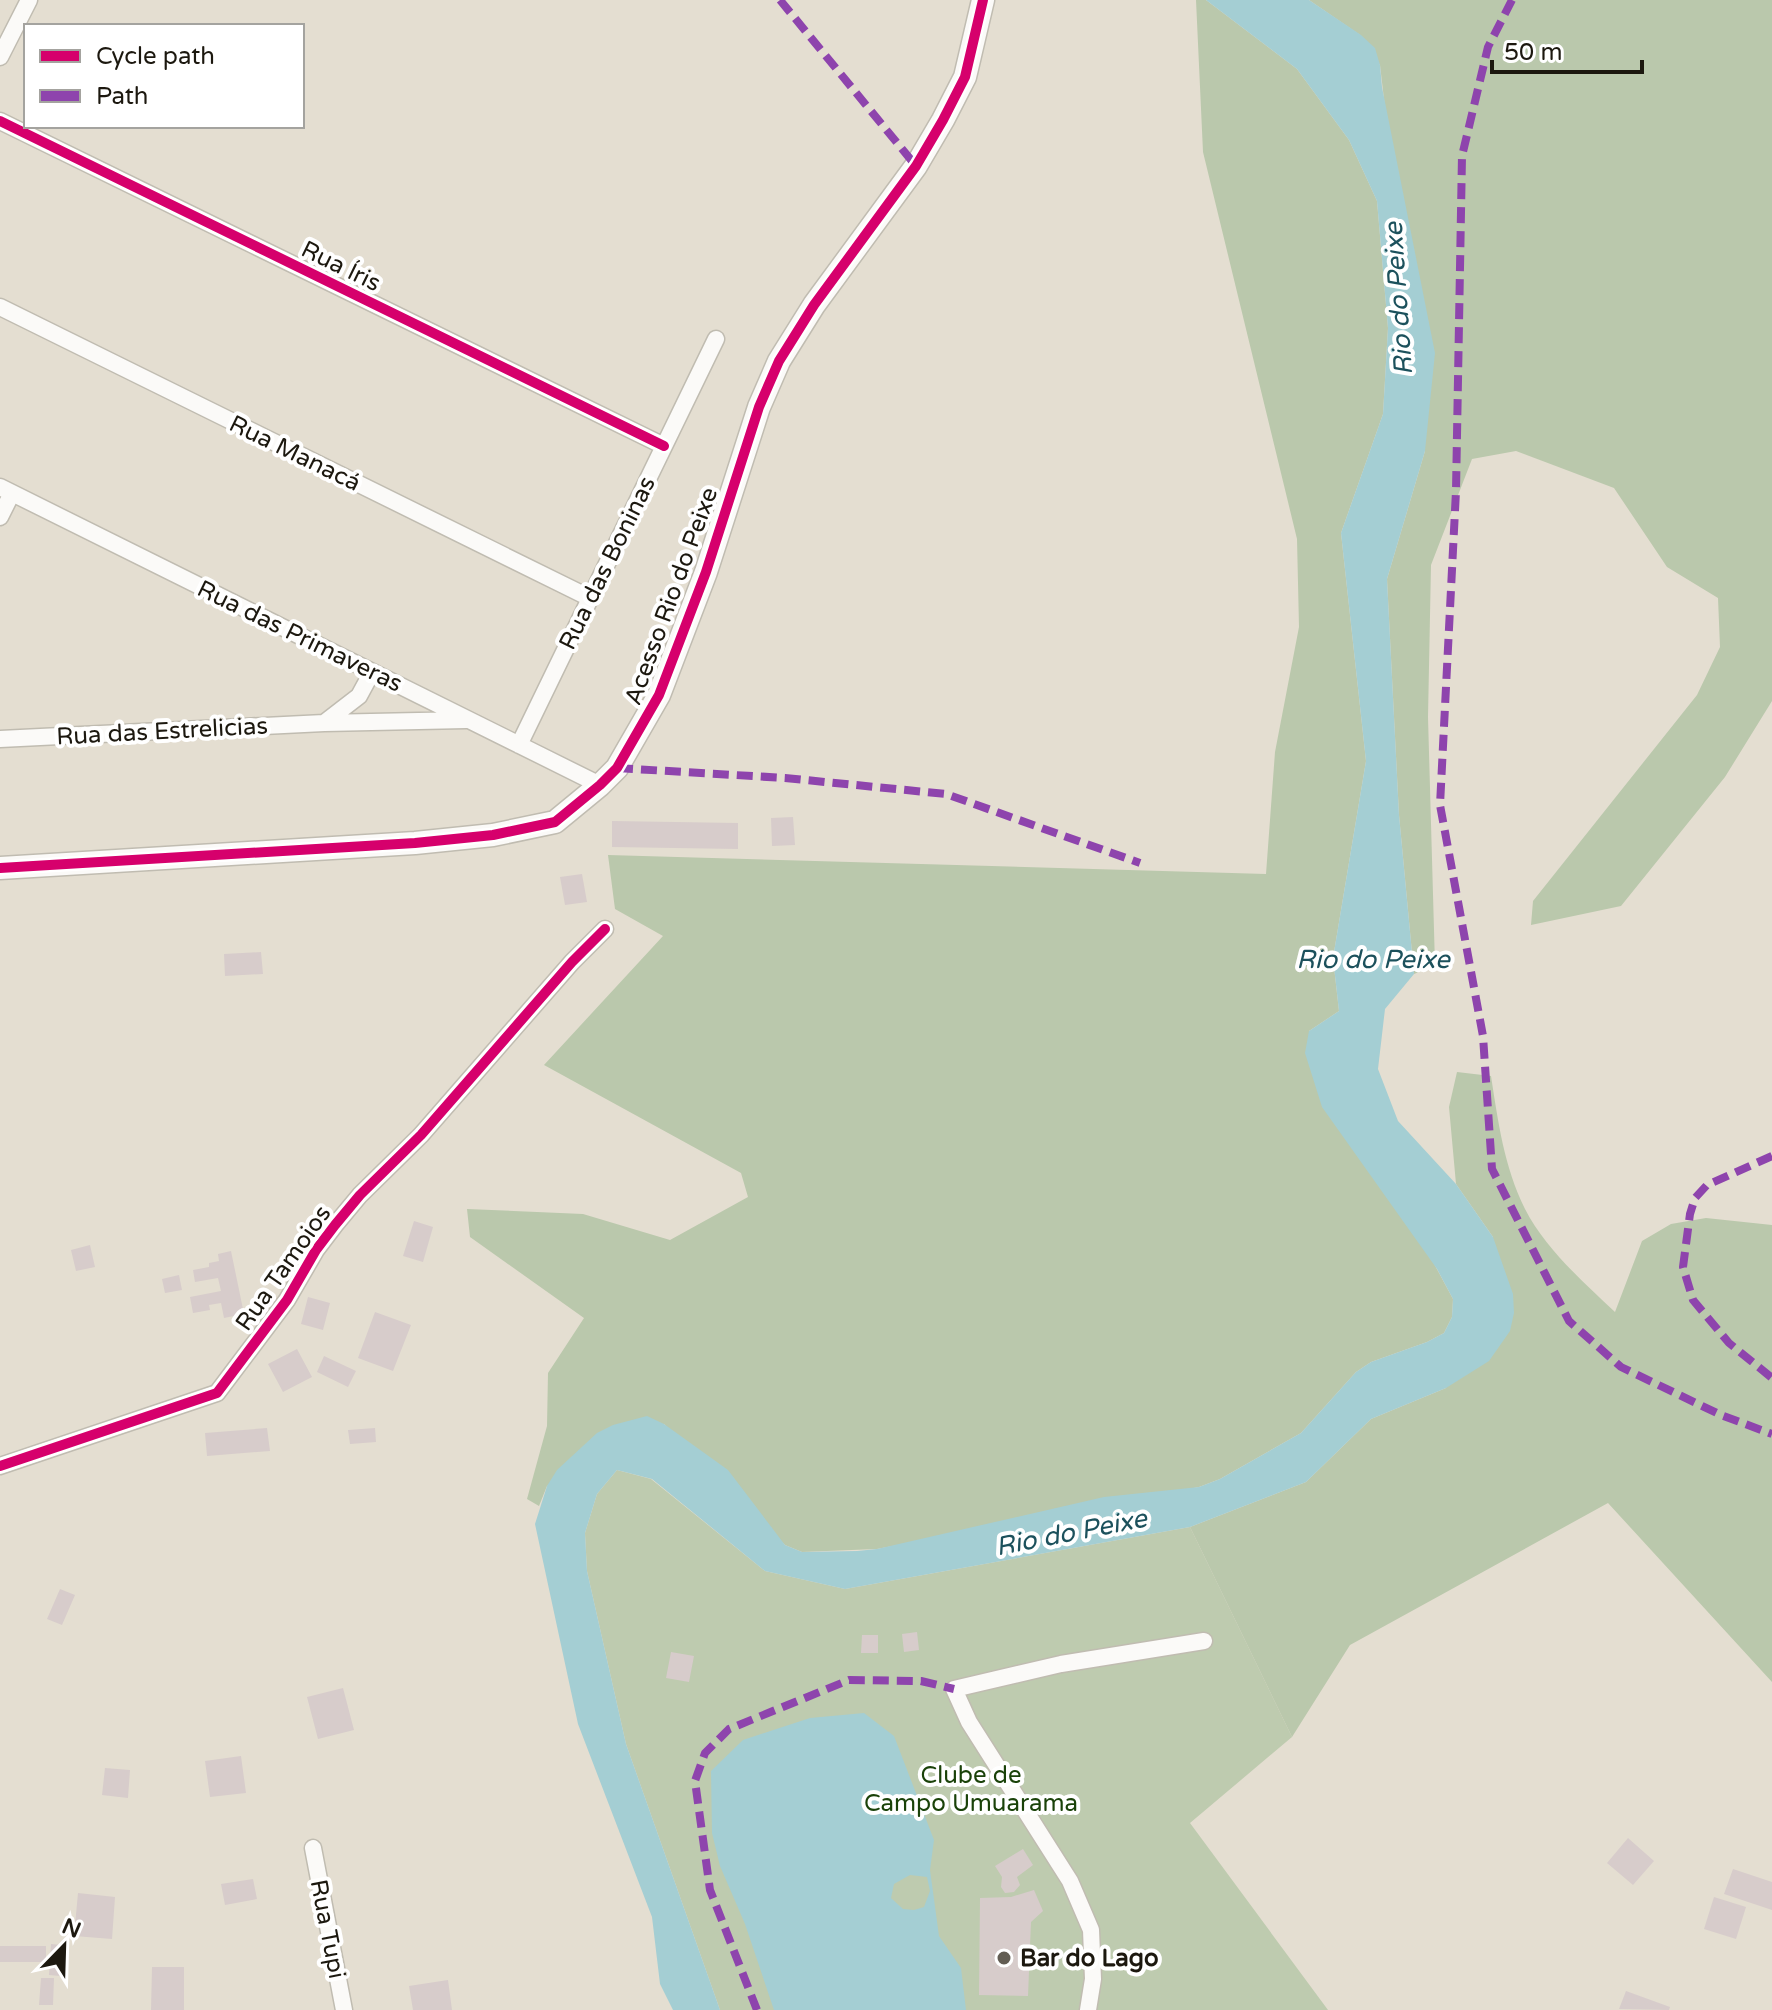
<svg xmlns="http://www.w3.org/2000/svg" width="1772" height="2010" viewBox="0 0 1772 2010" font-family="'Varela Round',sans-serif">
	<rect width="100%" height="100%" fill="#e4ded1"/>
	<!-- green -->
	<path fill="#becbaf" d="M617 1470 651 1479 765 1571 845 1589 1190 1527 1292 1737 1190 1823 1328 2010H720L626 1744 587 1571 585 1533 597 1494Z"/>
	<!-- forest -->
	<path fill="#bac8ac" d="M1196 0H1206L1297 69 1349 140 1377 201 1388 328 1383 414 1341 533 1366 761 1333 958 1339 1011 1309 1031 1453 1299 1452 1317 1444 1333 1427 1342 1371 1362 1356 1372 1301 1433 1220 1479 1199 1487 877 1549 802 1552 785 1545 664 1424 547 1486 539 1506 527 1499 547 1426 548 1373 584 1318 470 1237 467 1209 583 1214 670 1240 748 1197 741 1173 544 1065 663 936 615 909 608 855 1266 874 1275 752 1299 627 1297 539 1203 152Z
		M1309 0H1772V701L1725 777 1621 906 1531 925 1533 901 1697 695 1720 647 1718 598 1667 567 1614 488 1516 451 1472 459 1431 565 1428 717 1435 965 1414 974 1399 815 1387 579 1425 451 1380 65 1360 35Z
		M1457 1072 1491 1076C1498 1121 1504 1167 1525 1209 1545 1248 1583 1282 1615 1312L1642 1241 1671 1224 1706 1218 1772 1225V1682L1608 1503 1350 1645 1292 1737 1190 1527 1306 1482 1371 1419 1446 1388 1493 1237 1456 1184 1449 1107Z"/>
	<!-- water -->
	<path fill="#a4ced3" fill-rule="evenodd" d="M1206 0H1309L1361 35 1375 48 1380 65 1382 87 1435 353 1425 451 1387 579 1399 815 1414 974 1385 1009 1378 1069 1398 1121 1456 1184 1493 1237 1513 1294 1514 1313 1510 1331 1489 1361 1446 1388 1371 1419 1306 1482 1190 1527 845 1589 765 1571 652 1479 617 1470 597 1494 585 1533 587 1571 626 1744 720 2010H673L660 1984 652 1917 578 1724 535 1524 547 1486 557 1470 597 1433 613 1425 647 1416 664 1424 728 1470 785 1545 802 1552 857 1551 877 1549 1104 1497 1199 1487 1220 1479 1301 1433 1356 1372 1371 1362 1427 1342 1444 1333 1452 1317 1453 1299 1437 1269 1322 1107 1305 1053 1309 1031 1339 1011 1333 958 1366 761 1341 533 1383 414 1388 328 1377 201 1349 140 1297 69Z
		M864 1713 894 1736 934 1840 930 1870 939 1936 961 1968 966 2010H774L745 1924 720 1866 712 1833 711 1771 743 1740 810 1718ZM910 1875 927 1877 930 1891 924 1907 914 1910 903 1909 891 1898 894 1884Z"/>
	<!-- building -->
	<path fill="#d7cccb" d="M793 817 795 845 772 846 771 818Z
		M612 821 738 823V849L612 847Z
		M582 874 587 902 565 905 560 877Z
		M261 952 263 974 225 976 224 954Z
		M414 1221 433 1227 423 1262 403 1256Z
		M90 1245 95 1267 76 1271 71 1250Z
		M231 1251 244 1314 224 1318 221 1303 209 1305 210 1310 193 1313 190 1297 221 1291 218 1278 195 1282 193 1270 209 1267V1263L219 1261 218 1254Z
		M179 1275 182 1290 165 1293 162 1279Z
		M308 1297 330 1303 323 1330 301 1324Z
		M375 1312 411 1325 393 1371 358 1358Z
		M297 1349 312 1377 283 1392 268 1364Z
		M324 1356 356 1371 348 1387 317 1372Z
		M267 1428 270 1451 207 1456 205 1433Z
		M375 1428 376 1442 350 1444 348 1430Z
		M60 1589 75 1595 62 1625 47 1619Z
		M917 1632 919 1650 904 1652 902 1634Z
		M862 1635H878V1653H861Z
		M671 1652 694 1656 689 1682 666 1678Z
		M343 1688 354 1730 318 1739 307 1697Z
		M241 1756 246 1793 210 1797 205 1761Z
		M105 1768 130 1770 128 1798 102 1795Z
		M1628 1838 1654 1861 1633 1885 1607 1863Z
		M1023 1849 1033 1865 1017 1877 1020 1885 1014 1892 1005 1893 1001 1887 1002 1877 995 1866Z
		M1733 1869 1772 1882V1910L1724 1894Z
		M253 1879 257 1899 225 1905 221 1884Z
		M1034 1890 1043 1911 1031 1922 1028 1996 979 1995 980 1898 1011 1897Z
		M78 1893 115 1897 112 1939 74 1936Z
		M1714 1897 1746 1907 1736 1939 1704 1929Z
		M51 1944 62 1945 60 1976 49 1975Z
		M0 1946H46V1962H0Z
		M152 1967H184V2010H151Z
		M41 1978H54L53 2005H39Z
		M448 1980 452 2010H413L409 1986Z
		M1626 1991 1670 2007 1669 2010 1619 2009Z"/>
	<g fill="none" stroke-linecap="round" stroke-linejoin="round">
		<defs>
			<path id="street" d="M0 57 29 0
				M0 121 664 446
				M0 307 590 598
				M0 487 600 785
				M0 517 12 493
				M324 723 359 696 372 672
				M0 739 324 723 466 720
				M519 745 716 339
				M0 1466 217 1393 287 1300 316 1250 335 1225 360 1195 421 1135 572 962 605 929
				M313 1848 344 2010
				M1088 2010 1093 1979 1091 1930 1070 1881 969 1722 954 1689 1061 1664 1204 1641"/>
			<path id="secondary" d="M0 868 415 843 493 835 555 822 600 785 617 768 659 695 706 572 759 407 779 361 814 305 916 166 943 120 965 77 983 0"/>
		</defs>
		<!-- street casing -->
		<use href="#street" stroke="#c0bcb1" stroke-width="19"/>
		<!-- secondary casing -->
		<use href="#secondary" stroke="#c0bcb1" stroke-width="25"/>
		<!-- street -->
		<use href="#street" stroke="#fbfaf8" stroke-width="16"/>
		<!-- secondary -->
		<use href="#secondary" stroke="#fbfaf8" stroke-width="22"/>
		<!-- quiet -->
		<path stroke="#8e44ad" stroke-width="8" stroke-dasharray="16 8" stroke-linecap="butt" d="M780 0 916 166
			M1512 0 1488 47 1462 156 1456 491 1440 805 1483 1036 1492 1169 1569 1321 1621 1367 1721 1415 1772 1434
			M617 768 785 778 946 794 1140 863
			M1772 1156 1707 1185 1695 1198 1690 1214 1683 1267 1693 1300 1729 1343 1772 1378
			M757 2010 710 1890 695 1781 705 1753 729 1729 849 1680 921 1681 954 1689"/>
		<defs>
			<path id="cycleway" d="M0 121 664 446
				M0 868 415 843 493 835 555 822 600 785 617 768 659 695 706 572 759 407 779 361 814 305 916 166 943 120 965 77 983 0
				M0 1466 217 1393 287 1300 316 1250 335 1225 360 1195 421 1135 572 962 605 929"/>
		</defs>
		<!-- cycleway casing -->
		<use href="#cycleway" stroke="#fff" stroke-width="15"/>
		<!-- cycleway -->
		<use href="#cycleway" stroke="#d6006c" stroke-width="10"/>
	</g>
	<!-- markers -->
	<circle fill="#625d53" stroke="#fff" stroke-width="3" cx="1004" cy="1958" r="8"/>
	<g text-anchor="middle" stroke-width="8" stroke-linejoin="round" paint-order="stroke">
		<!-- street labels -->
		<g font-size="24" fill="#1c180f" stroke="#fff">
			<text transform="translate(341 266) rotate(26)" y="8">Rua Íris</text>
			<text transform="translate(295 453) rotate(26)" y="8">Rua Manacá</text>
			<text transform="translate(607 563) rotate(-64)" y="8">Rua das Boninas</text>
			<text transform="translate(671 596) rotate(-70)" y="8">Acesso Rio do Peixe</text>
			<text transform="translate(300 636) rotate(26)" y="8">Rua das Primaveras</text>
			<text transform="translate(162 731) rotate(-3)" y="8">Rua das Estrelicias</text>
			<text transform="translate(283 1268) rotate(-55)" y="8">Rua Tamoios</text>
			<text transform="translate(328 1929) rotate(79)" y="8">Rua Tupi</text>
		</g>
		<!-- park labels -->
		<g font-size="24" fill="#1a4209" stroke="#fff">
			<text x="971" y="1783">Clube de<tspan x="971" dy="28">Campo Umuarama</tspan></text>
		</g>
		<!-- poi labels -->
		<g font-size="24" font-weight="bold" fill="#1c180f" stroke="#fff" text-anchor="start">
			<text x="1020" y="1966">Bar do Lago</text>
		</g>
		<!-- water labels -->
		<g font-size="26" font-style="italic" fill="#1c515c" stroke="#fff">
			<text transform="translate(1398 299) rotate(-94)" y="9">Rio do Peixe</text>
			<text x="1373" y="968">Rio do Peixe</text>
			<text transform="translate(1071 1532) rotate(-11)" y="9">Rio do Peixe</text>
		</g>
	</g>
	<!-- legend -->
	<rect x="24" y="24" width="280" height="104" fill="#ffffff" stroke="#a4a39f" stroke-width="2"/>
	<rect x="40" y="50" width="40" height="12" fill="#d6006c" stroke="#a4a39f" stroke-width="2"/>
	<text x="96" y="64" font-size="24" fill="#1c180f">Cycle path</text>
	<rect x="40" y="90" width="40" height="12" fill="#8e44ad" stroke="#a4a39f" stroke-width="2"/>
	<text x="96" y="104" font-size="24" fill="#1c180f">Path</text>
	<!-- north arrow -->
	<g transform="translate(64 1946) rotate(23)" stroke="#ffffff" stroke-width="6" paint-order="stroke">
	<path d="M0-6L14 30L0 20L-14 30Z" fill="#1c180f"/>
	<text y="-12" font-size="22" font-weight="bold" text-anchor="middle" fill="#1c180f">N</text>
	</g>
	<!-- scale -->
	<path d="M1492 60v12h150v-12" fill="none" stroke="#1c180f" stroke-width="4"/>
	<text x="1504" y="60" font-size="24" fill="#1c180f" stroke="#ffffff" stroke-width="6" paint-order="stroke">50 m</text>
</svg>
